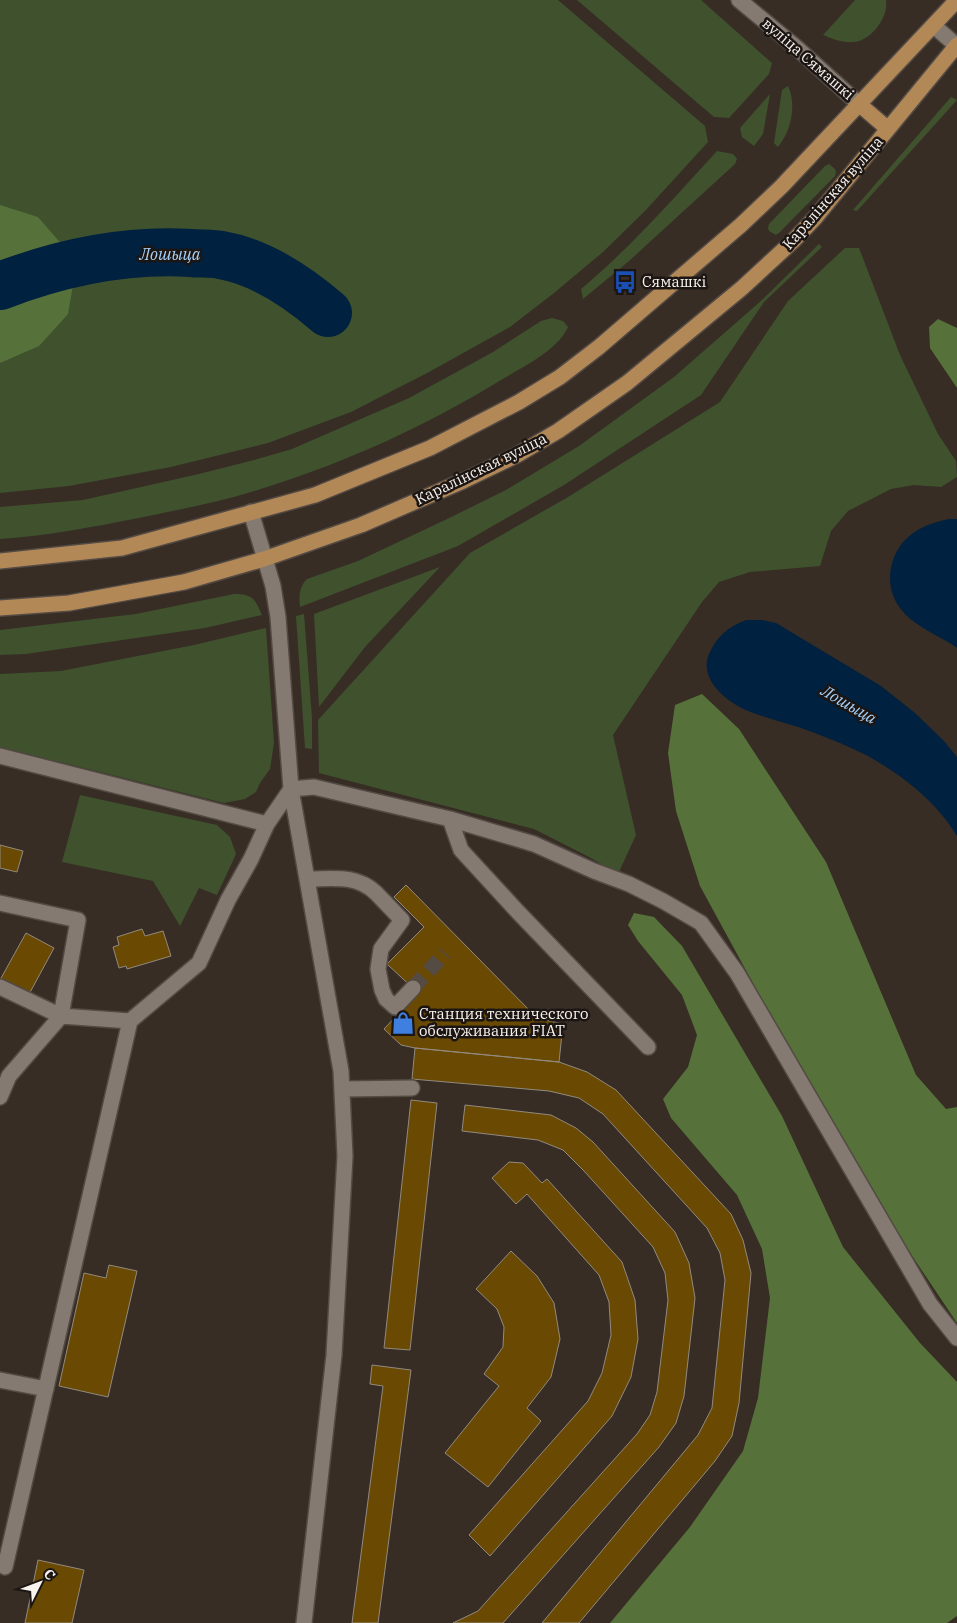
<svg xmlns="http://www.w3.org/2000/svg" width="957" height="1623" viewBox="0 0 957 1623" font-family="'IBM Plex Serif',serif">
	<rect width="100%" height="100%" fill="#372d25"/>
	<!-- green -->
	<path fill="#3f522d" d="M0 0H558L705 126 708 142 645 211 603 252 554 293 510 327 429 372 351 412 268 443 171 467 69 486 0 493Z
		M577 0H701L772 63 769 74 729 118 714 117Z
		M855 0H886C889 17 871 41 853 42 842 43 833 39 823 35Z
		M788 86C797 105 791 131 778 147L774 143 782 90Z
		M770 94 763 134 754 146 742 137 740 128Z
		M951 97 957 100 857 211 853 210Z
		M717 151 733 154 737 159 735 164 629 261 583 299 581 289C631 247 673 199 717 151Z
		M829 164 835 169 836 172 835 176 779 233 776 235 769 231 768 228 769 224 825 166Z
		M819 244 822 247 764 302 701 395 564 485 458 546 300 607C299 596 299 587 307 579L358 561 445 520 506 490 579 446 674 377 762 300Z
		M845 248H859L900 355 938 434 956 461 957 477 941 487 914 485 891 489 848 511 831 531 820 566 750 572 719 582 702 602 613 735 636 835 618 874 591 858 534 829 319 773 318 720 470 553 568 497 720 402 788 301Z
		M552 318 563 321 568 327C558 350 523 367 501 380 428 425 349 461 267 487 225 501 182 509 139 518 92 527 47 536 0 539V507L83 500 199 474 254 460 292 449 409 398 493 352 541 321Z
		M440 567 365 647 319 707 314 614Z
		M234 594C253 594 255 599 262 615L205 628 26 654 0 655V630L136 614Z
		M304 614 312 718V749L305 748 296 616Z
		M266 628 274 743 270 769 260 783 256 792 245 799 224 803 0 747V674L61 671 194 645Z
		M80 795 217 825 230 837 236 854 217 895 199 888 180 926 153 881 62 862Z"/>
	<!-- forest -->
	<path fill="#56723a" d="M0 205 38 217 77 262 68 314 39 346 0 363Z
		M938 319 957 328V388L930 348 929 327Z
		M702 694 739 729 826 862 916 1075 946 1109 957 1107V1323L874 1199 779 1031 700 886 676 811 668 753 675 705Z
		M634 913 654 917 682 946 782 1116 843 1247 920 1343 957 1382V1616L947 1623H610L690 1527 743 1451 758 1398 770 1298 762 1249 737 1195 671 1118 663 1099 688 1067 697 1035 682 995 638 941 628 925Z"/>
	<!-- water -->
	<path fill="#00213f" d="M949 519H957V648C939 635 914 627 900 608 884 587 888 556 907 538 919 527 934 522 949 519Z
		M746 620H762L776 623 881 686 915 713 944 741 957 757V836C936 801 903 776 868 756 850 747 831 739 812 732 791 724 768 719 748 711 727 702 698 679 709 654 717 636 728 627 746 620Z"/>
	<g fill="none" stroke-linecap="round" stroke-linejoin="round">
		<!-- river -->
		<path stroke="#00213f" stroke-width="48" d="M0 286C60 263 126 249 191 253 201 254 212 253 221 255 261 262 298 287 328 313"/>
	</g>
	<!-- building -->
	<path fill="#6a4a02" stroke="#928a7e" d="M0 845 23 851 17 872 0 868Z
		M406 885 537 1018 563 1024 559 1062 415 1048 401 1045 384 1029 418 993 387 964 424 927 394 897Z
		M142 929 145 936 163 931 171 956 127 969 126 966 119 968 113 947 119 945 117 937Z
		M26 933 54 948 27 998 0 980Z
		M415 1048 559 1062 587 1072 616 1090 731 1214 743 1240 751 1273 739 1403 732 1436 715 1461 579 1623H542L698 1435 712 1408 725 1280 720 1253 707 1228 603 1114 579 1098 549 1091 412 1079Z
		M411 1100 437 1103 410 1350 384 1348Z
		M465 1105 551 1115 576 1128 593 1142 675 1232 689 1263 695 1298 684 1396 676 1423 659 1447 503 1623H453L478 1611 637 1434 650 1415 657 1392 668 1300 665 1273 653 1247 584 1171 563 1150 538 1140 462 1131Z
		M509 1162 523 1163 542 1183 547 1179 622 1262 635 1300 638 1339 631 1377 612 1416 490 1556 469 1535 588 1401 602 1373 611 1335 609 1302 599 1275 527 1194 516 1204 492 1178Z
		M511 1251 537 1276 554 1303 560 1339 551 1377 527 1408 541 1421 488 1487 445 1453 499 1386 484 1374 503 1347 504 1327 497 1309 476 1289Z
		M109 1265 137 1271 108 1397 59 1386 84 1273 106 1278Z
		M372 1365 411 1370 378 1623H352L383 1386 370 1384Z
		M38 1560 84 1570 72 1623H25Z"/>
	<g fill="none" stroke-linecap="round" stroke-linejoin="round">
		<!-- minor-tunnel -->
		<path stroke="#544b43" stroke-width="15" stroke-dasharray="15 8" stroke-linecap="butt" d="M413 988 445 953"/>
		<defs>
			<path id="minor" d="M739 0 797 48 859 104
				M934 26 957 46
				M251 512 273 586 278 617 291 789 341 1071 345 1156 334 1355 304 1623
				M0 756 267 824
				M450 819 461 850 518 912 648 1047
				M307 879C332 879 356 874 376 893L402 920 381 949 378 969 382 990 386 999 395 1007 413 988
				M0 903 78 920 61 1016 0 987
				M342 1089 412 1088
				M0 1097 9 1076 61 1016 130 1021
				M0 1380 46 1389
				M5 1567 130 1021 199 963 228 900 251 859 267 824 291 789 314 787 352 796 450 819 534 844 594 871 629 884 663 901 701 923 737 973 930 1304 957 1338"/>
			<path id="major" d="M859 104 888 129
				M0 561 122 548 315 495 430 448 519 402 560 377 599 347 741 225 782 186 957 0
				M0 608 69 603 184 582 264 559 361 525 463 481 517 455 558 431 627 383 742 288 793 241 815 218 957 45"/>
		</defs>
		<!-- minor casing -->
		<use href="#minor" stroke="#534a44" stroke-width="18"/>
		<!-- major casing -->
		<use href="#major" stroke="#534a44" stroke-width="18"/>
		<!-- minor -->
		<use href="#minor" stroke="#857a71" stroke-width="15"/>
		<!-- major -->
		<use href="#major" stroke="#b38857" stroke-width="15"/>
	</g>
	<!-- icons -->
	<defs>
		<symbol id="bus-bare" viewBox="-9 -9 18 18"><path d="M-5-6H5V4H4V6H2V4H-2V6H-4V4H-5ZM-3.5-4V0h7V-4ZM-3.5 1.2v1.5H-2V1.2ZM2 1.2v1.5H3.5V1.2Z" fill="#1a4fb4" stroke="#1b1613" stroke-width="2.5" paint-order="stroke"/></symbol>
		<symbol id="shop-bare" viewBox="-9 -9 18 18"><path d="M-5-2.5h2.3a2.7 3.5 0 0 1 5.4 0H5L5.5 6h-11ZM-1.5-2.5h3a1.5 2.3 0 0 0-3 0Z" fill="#3f7fe0" stroke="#1b1613" stroke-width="2.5" paint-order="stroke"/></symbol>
	</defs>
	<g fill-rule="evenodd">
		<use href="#bus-bare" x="609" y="266" width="32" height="32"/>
		<use href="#shop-bare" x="387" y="1007" width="32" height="32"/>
	</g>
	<g text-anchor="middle" stroke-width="5" stroke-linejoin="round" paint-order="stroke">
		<!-- street labels -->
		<g font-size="15" fill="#f9f2ed" stroke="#1b1613">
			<text transform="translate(808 59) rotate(41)" y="5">вуліца Сямашкі</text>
			<text transform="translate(833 193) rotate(-49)" y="5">Каралінская вуліца</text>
			<text transform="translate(481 469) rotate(-26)" y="5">Каралінская вуліца</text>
		</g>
		<!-- poi labels -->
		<g font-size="15" fill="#f9f2ed" stroke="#1b1613" text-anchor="start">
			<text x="642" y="287">Сямашкі</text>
			<text x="419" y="1019">Станция технического<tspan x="419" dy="17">обслуживания FIAT</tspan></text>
		</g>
		<!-- water labels -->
		<g font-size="16" font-style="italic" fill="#aad3fb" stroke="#1b1613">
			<text x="170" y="260">Лошыца</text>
			<text transform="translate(849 704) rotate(30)" y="6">Лошыца</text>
		</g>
	</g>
	<!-- north arrow -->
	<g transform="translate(40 1583) rotate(48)" stroke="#1b1613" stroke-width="4" paint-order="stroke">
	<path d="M0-4L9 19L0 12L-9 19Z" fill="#f9f2ed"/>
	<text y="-8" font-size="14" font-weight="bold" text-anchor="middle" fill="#f9f2ed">С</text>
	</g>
</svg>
